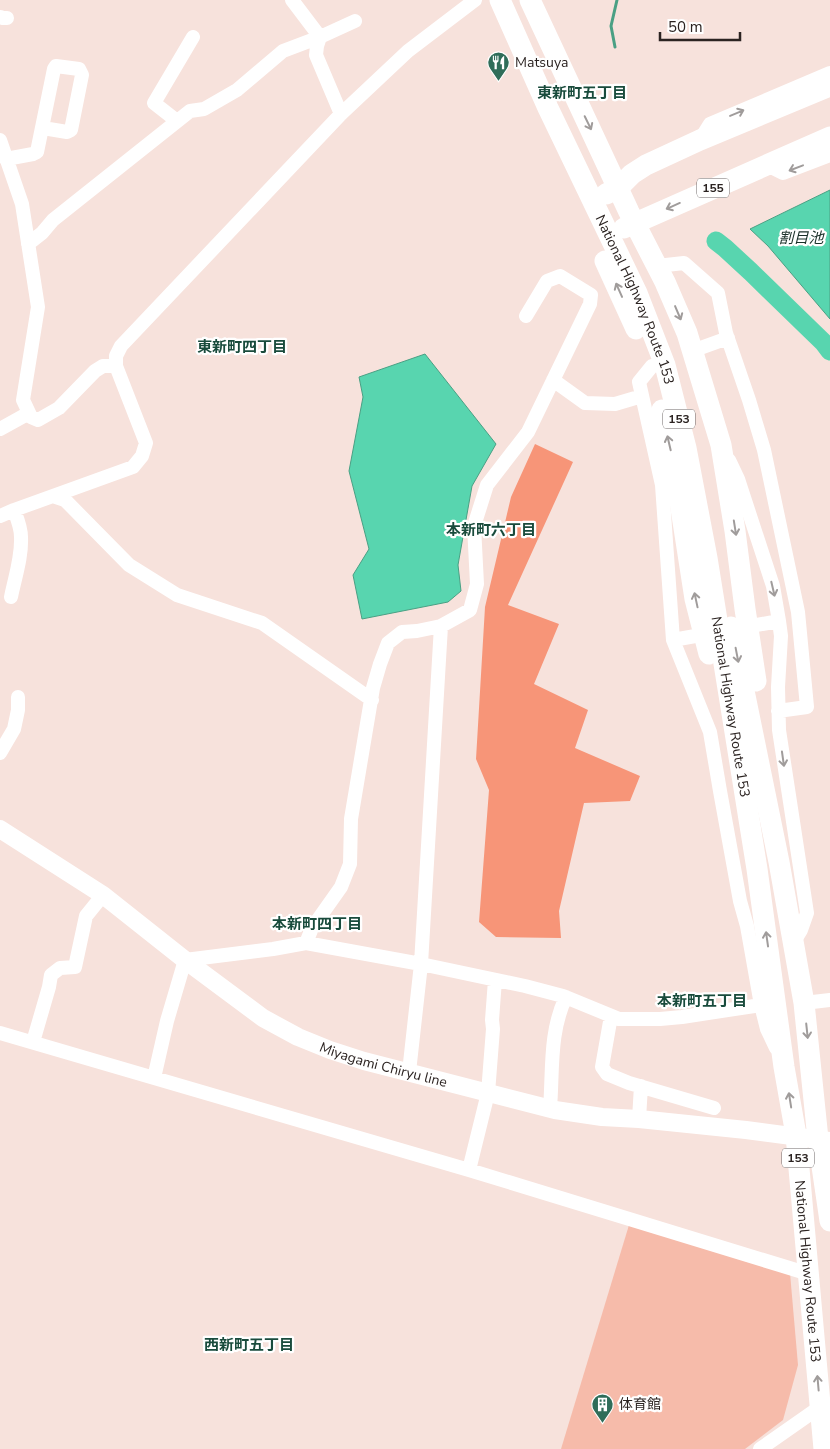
<svg xmlns="http://www.w3.org/2000/svg" width="830" height="1449" viewBox="0 0 830 1449" font-family="'Nunito Sans','Noto Sans JP',sans-serif">
	<rect width="100%" height="100%" fill="#f7e2dc"/>
	<!-- green -->
	<path fill="#f6bbaa" d="M629 1225 790 1273 798 1365 783 1420 745 1449H561Z"/>
	<!-- forest -->
	<path fill="#f79578" d="M535 444 573 462 508 605 559 624 534 684 588 710 575 748 640 776 630 801 584 803 559 911 561 938 496 937 479 922 489 790 476 759 485 607 511 497Z"/>
	<!-- water -->
	<path fill="#58d5af" stroke="#4aa084" d="M830 190V319L768 246 750 229Z
		M425 354 496 444 472 486 458 565 461 591 448 602 362 619 353 575 369 549 349 471 363 397 359 377Z"/>
	<g fill="none" stroke-linecap="round" stroke-linejoin="round">
		<!-- stream -->
		<path stroke="#4aa084" stroke-width="3" d="M615 47 611 26 617 0
			M713 236 716 241"/>
		<!-- river -->
		<path stroke="#58d5af" stroke-width="19" d="M716 241 725 248 751 272 824 343 830 351"/>
		<!-- minor -->
		<path stroke="#fff" stroke-width="14" d="M292 0 320 37
			M0 17 3 18H7
			M320 37 317 46 316 55 341 114
			M177 121 154 103 193 37
			M0 140 22 204 38 307 23 400 31 417 38 420 59 408 95 371 103 366H116
			M700 140 710 124 830 73
			M6 159 33 154 37 152 54 69 56 66 79 69 82 75 71 130 67 132 43 128
			M762 168H773L783 173 830 155
			M28 244 42 233 53 220 190 111 204 109 237 90 283 51 320 37 355 21
			M657 266 684 263 718 293 726 333 749 400 764 450 798 612 807 707 778 711
			M692 351 728 338
			M652 366 639 382 662 485 673 640 710 732 720 791 740 901 747 926 761 1005 767 1029 776 1048
			M553 380 585 403 615 404 642 396
			M0 429 29 413
			M729 460 738 479 773 586 779 621 781 636 778 687 779 730 807 913 801 930 793 943
			M53 496 65 500 129 565 177 595 262 623 372 700
			M0 516 14 510 133 467 142 456 146 443 116 366V356L121 346 341 114 408 51 475 0
			M11 597C15 577 22 557 21 537 21 527 17 518 14 510
			M740 628 779 621
			M673 640 712 633
			M0 753 14 729 18 710V697
			M306 943 312 928 341 887 350 864 351 819 373 688 380 664 388 643 402 632 417 631 441 626 470 610 477 584 474 526 487 485 528 432 590 304 591 295 560 276 547 281 526 316
			M804 1003 830 1000
			M611 1016 602 1067 607 1074 629 1083 714 1108
			M0 1033 469 1170 809 1274
			M33 1042 49 987 51 975 60 968 75 967 86 916 103 895
			M409 1072 421 964 441 626
			M154 1078 167 1021 185 960 273 949 306 943 421 964 525 986 563 996 619 1019H660L682 1017 761 1005
			M550 1108C553 1071 549 1032 566 997
			M639 1119 641 1086
			M469 1170 488 1093 493 1029 492 1020 495 980
			M760 1449 820 1407"/>
		<!-- major -->
		<path stroke="#fff" stroke-width="18" id="s1" d="M0 829 103 895 185 960 263 1018 298 1037 330 1050 364 1061 555 1110 602 1117 639 1119 746 1130 830 1141"/>
		<!-- highway -->
		<g stroke="#fff" stroke-width="21">
			<path id="s2" d="M500 0 548 108 637 293 665 365 686 448 707 558 757 869 784 1067 796 1135 824 1449"/>
			<path d="M530 0 629 212 665 282 687 333 721 445 735 531 745 609 756 681"/>
			<path d="M606 194 618 188 632 174 646 165 700 140 830 86"/>
			<path d="M624 228 830 137"/>
			<path d="M605 261 636 329"/>
			<path d="M662 410 675 470 695 599 709 654"/>
			<path d="M731 627 779 862 804 1003 818 1139 830 1221"/>
		</g>
	</g>
	<!-- one-way arrows -->
	<defs><path id="oneway-shaft" d="M-6 0H5M1.5-3L5.5 0L1.5 3" fill="none" stroke-width="1.6" stroke-linecap="round" stroke-linejoin="round" transform="scale(1.25)"/></defs>
	<g stroke="#a09c9b">
		<use href="#oneway-shaft" transform="translate(737 113) rotate(-23)"/>
		<use href="#oneway-shaft" transform="translate(588 123) rotate(64)"/>
		<use href="#oneway-shaft" transform="translate(796 168) rotate(159)"/>
		<use href="#oneway-shaft" transform="translate(673 206) rotate(156)"/>
		<use href="#oneway-shaft" transform="translate(619 290) rotate(-114)"/>
		<use href="#oneway-shaft" transform="translate(678 313) rotate(67)"/>
		<use href="#oneway-shaft" transform="translate(669 443) rotate(-103)"/>
		<use href="#oneway-shaft" transform="translate(735 528) rotate(81)"/>
		<use href="#oneway-shaft" transform="translate(773 589) rotate(77)"/>
		<use href="#oneway-shaft" transform="translate(696 600) rotate(-102)"/>
		<use href="#oneway-shaft" transform="translate(737 655) rotate(79)"/>
		<use href="#oneway-shaft" transform="translate(783 759) rotate(82)"/>
		<use href="#oneway-shaft" transform="translate(767 939) rotate(-98)"/>
		<use href="#oneway-shaft" transform="translate(807 1031) rotate(84)"/>
		<use href="#oneway-shaft" transform="translate(790 1100) rotate(-99)"/>
		<use href="#oneway-shaft" transform="translate(818 1383) rotate(-95)"/>
	</g>
	<!-- icons -->
	<defs>
		<symbol id="restaurant-pin" viewBox="-11 -11 22 30"><path d="M0 17L-7.5 6A9.5 9.5 0 1 1 7.5 6Z" fill="#2f6d59" stroke="#fff"/><path d="M-5-6h1v4h1v-4h1v4h1v-4h1v5L-1.5 .5V6h-2V.5L-5-1ZM5-6V6H3V1.5H1.5Q1.5-4 5-6Z" fill="#fff"/></symbol>
		<symbol id="building-pin" viewBox="-11 -11 22 30"><path d="M0 17L-7.5 6A9.5 9.5 0 1 1 7.5 6Z" fill="#2f6d59" stroke="#fff"/><path d="M-4-6H4V6H1V3H-1V6H-4ZM-2.5-4.3h1.7v1.8h-1.7ZM.8-4.3h1.7v1.8H.8ZM-2.5-1h1.7V.8h-1.7ZM.8-1h1.7V.8H.8Z" fill="#fff"/></symbol>
	</defs>
	<g fill-rule="evenodd">
		<use href="#restaurant-pin" x="486" y="50" width="25" height="34"/>
		<use href="#building-pin" x="590" y="1392" width="25" height="34"/>
	</g>
	<g text-anchor="middle" stroke-width="4.5" stroke-linejoin="round" paint-order="stroke">
		<!-- shield labels -->
		<g fill="#fff" stroke="#6b6564" stroke-width="1">
			<rect x="697" y="178.5" width="32" height="19" rx="4"/>
			<rect x="663" y="409.5" width="32" height="19" rx="4"/>
			<rect x="782" y="1148.5" width="32" height="19" rx="4"/>
		</g>
		<g font-size="12" font-weight="bold" fill="#2b2321">
			<text x="713" y="192">155</text>
			<text x="679" y="423">153</text>
			<text x="798" y="1162">153</text>
		</g>
		<!-- poi labels -->
		<g font-size="14" fill="#2b2321" stroke="#fff" text-anchor="start">
			<text x="515" y="67">Matsuya</text>
			<text x="619" y="1409">体育館</text>
		</g>
		<!-- street labels -->
		<g font-size="14" fill="#2b2321" stroke="#fff">
			<text dy="5" stroke="none"><textPath href="#s2" startOffset="329">National Highway Route 153</textPath></text>
			<text dy="5" stroke="none"><textPath href="#s2" startOffset="749">National Highway Route 153</textPath></text>
			<text dy="5" stroke="none"><textPath href="#s1" startOffset="454">Miyagami Chiryu line</textPath></text>
			<text dy="5" stroke="none"><textPath href="#s2" startOffset="1319">National Highway Route 153</textPath></text>
		</g>
		<!-- neighbourhood labels -->
		<g font-size="15" font-weight="bold" fill="#194b3c" stroke="#fff">
			<text x="582" y="98">東新町五丁目</text>
			<text x="242" y="352">東新町四丁目</text>
			<text x="491" y="535">本新町六丁目</text>
			<text x="317" y="929">本新町四丁目</text>
			<text x="702" y="1006">本新町五丁目</text>
			<text x="249" y="1350">西新町五丁目</text>
		</g>
		<!-- water labels -->
		<g font-size="15" font-style="italic" fill="#192f28" stroke="#fff">
			<text x="801" y="243">割目池</text>
		</g>
	</g>
	<!-- scale -->
	<path d="M660 32v8h80v-8" fill="none" stroke="#2b2321" stroke-width="2.5"/>
	<text x="668" y="32" font-size="15" fill="#2b2321" stroke="#ffffff" stroke-width="4" paint-order="stroke">50 m</text>
</svg>
